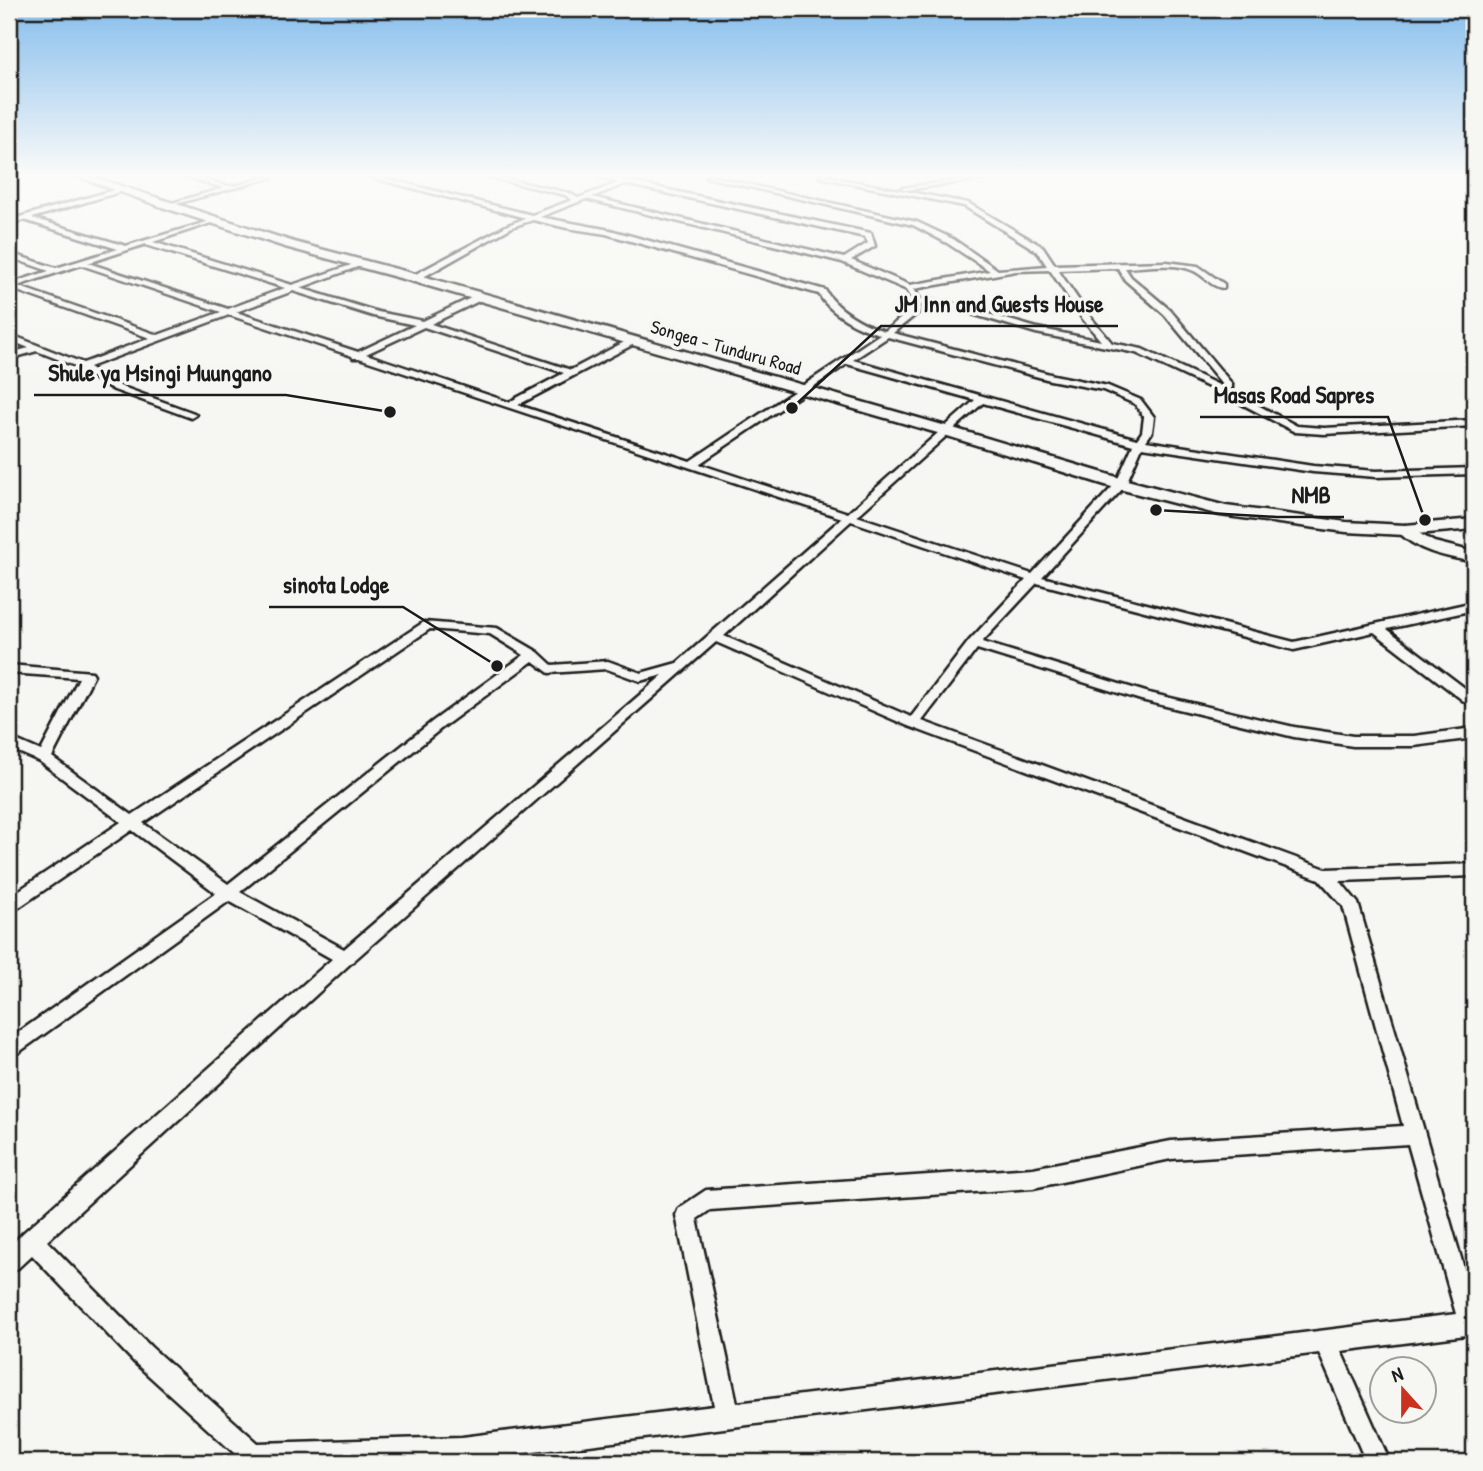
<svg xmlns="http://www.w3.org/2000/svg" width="1483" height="1471" viewBox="0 0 1483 1471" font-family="'Patrick Hand',sans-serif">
	<rect width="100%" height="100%" fill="#f6f6f2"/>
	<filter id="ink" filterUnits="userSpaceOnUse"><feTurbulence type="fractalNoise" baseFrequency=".0143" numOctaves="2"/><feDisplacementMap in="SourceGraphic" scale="14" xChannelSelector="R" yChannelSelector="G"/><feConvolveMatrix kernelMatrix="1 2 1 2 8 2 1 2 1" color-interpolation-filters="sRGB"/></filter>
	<g filter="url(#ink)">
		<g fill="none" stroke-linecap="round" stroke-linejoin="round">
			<defs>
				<path id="minor" d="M187 177C202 176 215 185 230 186 244 186 259 176 273 177L165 207V205L224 188Z
					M370 177H379L532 215 572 200 565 195 488 177H497L569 193 578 198 618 183 598 177H608L871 233 875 246 851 260 910 285 990 271 947 243 913 225 706 177H715L917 222 953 239 998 270 1047 266 1037 251 964 206 819 177H830L968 203 1043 247 1055 265 1167 262 1198 266 1224 284V288C1212 288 1205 276 1194 271 1175 262 1146 267 1125 268L1131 277 1170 310 1232 384V388L1228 389 1297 426 1324 428 1474 420V426L1324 434 1295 432 1217 391 1136 353 1036 333 952 308 921 304 919 312 893 333 1054 375 1108 386 1141 400 1154 417 1152 432 1146 441 1313 466 1376 471 1474 468V474L1376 477 1313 472 1142 447 1125 486 1042 577 1294 642 1474 602V610L1387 629 1474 695V706L1469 705 1374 632 1294 650 1037 583 982 642 1149 693 1294 727 1353 736H1414L1474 728V738L1414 746H1353L1294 737 1141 700 977 649 922 721 1326 869 1474 864V876L1340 881 1358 903 1474 1303V1334L1341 1351 1390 1462H1366L1319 1353 462 1461 244 1462 135 1363 32 1255 17 1269 9 1272V1247L24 1232 332 959 229 901 15 1055 9 1057V1039L216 893 132 830 15 910 9 911V897L121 822 39 761 9 748V737L41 751 79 678 9 673V665L92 672 94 675 52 757 132 815 424 622 497 628 538 652 552 665 608 661 641 673 677 663 842 518 359 358H353L352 356 229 315 89 367 120 386 194 413 196 415 191 418 114 390 88 375 80 368 37 351 9 359V353L29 348 9 340V334L83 363 150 338 9 288V284L49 271 9 257V253L56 268 118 249 24 220 9 224V220L121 188 123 191 32 218 126 246 217 219V221L153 242 292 285 360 262V266L300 288 378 312 423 321 477 295H483V299L431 324 571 370 630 339H636V343L518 405 690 461 880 334C859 329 829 313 819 294L606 234 567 228 533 220 512 227 418 280H412V276L508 225 526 218ZM625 184 865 237 868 243 844 258 592 197ZM586 199 842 262 907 290 913 301 912 309 885 331C864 325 836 309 825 290L610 230 540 217ZM146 244V245L285 288 228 309 88 263ZM81 265 221 312 158 335 17 286ZM1118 268 1125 280 1164 314 1223 385 1221 386 1142 349 1112 343 1088 314 1058 270ZM1050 270 1082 318 1101 341 1037 328 953 304 920 299 914 289 1016 271ZM293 291 373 316 415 325 358 352 236 312ZM424 327 564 373 509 402 366 354ZM888 337 1050 380 1103 390 1135 404 1144 417 1142 432 1137 439 853 360ZM847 364 975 400 848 513 699 464ZM983 403 1133 445 1116 483 1032 574 857 516ZM851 521 1026 580 969 641 911 717 724 636ZM430 629 490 634 524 655 433 721 228 884 143 823ZM716 642 908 726 1319 879 1343 906 1403 1126 1171 1141 1033 1168 706 1190 679 1208 676 1215 714 1406 462 1437 258 1443 151 1347 47 1241 351 963ZM533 661 549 673 607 669 640 681 663 675 344 949 240 892 443 727ZM1408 1144 1456 1314 737 1403 697 1219 710 1210 1033 1188 1171 1159Z
					M983 177H998L905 190 902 188Z"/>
				<path id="secondary" d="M1405 525 1434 542 1474 552V562C1448 557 1416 552 1397 530Z"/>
				<path id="trunk" d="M79 177H93L294 242 419 275 953 428 1127 480 1226 506 1346 522 1405 525 1474 519V529L1405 535 1346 532 1220 515 1115 488 941 434 411 281 285 247 162 207Z"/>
			</defs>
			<!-- minor casing -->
			<use href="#minor" stroke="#1c1c1c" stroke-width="5"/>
			<!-- secondary casing -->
			<use href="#secondary" stroke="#1c1c1c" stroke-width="5"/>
			<!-- trunk casing -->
			<use href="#trunk" stroke="#1c1c1c" stroke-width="5"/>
			<!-- minor -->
			<use href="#minor" fill="#f6f6f2" fill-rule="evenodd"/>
			<!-- secondary -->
			<use href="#secondary" fill="#f6f6f2" fill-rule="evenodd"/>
			<!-- trunk -->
			<use href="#trunk" fill="#f6f6f2" fill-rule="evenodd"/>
		</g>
	</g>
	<!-- sky -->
	<linearGradient id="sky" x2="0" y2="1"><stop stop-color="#85bdec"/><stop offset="0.46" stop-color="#fbfbf9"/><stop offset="1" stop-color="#fbfbf9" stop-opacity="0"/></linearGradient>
	<rect width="1483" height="382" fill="url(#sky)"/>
	<g text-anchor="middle" stroke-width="7" stroke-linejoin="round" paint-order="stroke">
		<!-- far-street labels -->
		<g font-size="19" fill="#1c1c1c" stroke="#f6f6f2">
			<text transform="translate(726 347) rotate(16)" y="7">Songea - Tunduru Road</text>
		</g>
	</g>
	<!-- callouts -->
	<path fill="none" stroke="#1c1c1c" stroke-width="2.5" d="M792 408L881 326H1118M390 412L286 395H34M1425 520L1388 417H1200M1156 510L1277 517H1344M497 666L403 607H269"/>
	<g fill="#1c1c1c" stroke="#f6f6f2" stroke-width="2.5">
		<circle cx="792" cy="408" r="7"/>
		<circle cx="390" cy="412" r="7"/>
		<circle cx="1425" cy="520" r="7"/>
		<circle cx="1156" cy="510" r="7"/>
		<circle cx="497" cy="666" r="7"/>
	</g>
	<g font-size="24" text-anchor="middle" font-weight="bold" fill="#1c1c1c" stroke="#f6f6f2" stroke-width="7" stroke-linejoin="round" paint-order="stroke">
		<text x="999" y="312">JM Inn and Guests House</text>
		<text x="160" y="381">Shule ya Msingi Muungano</text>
		<text x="1294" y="403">Masas Road Sapres</text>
		<text x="1311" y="503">NMB</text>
		<text x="336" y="593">sinota Lodge</text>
	</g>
	<!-- margin -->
	<rect width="1483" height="1471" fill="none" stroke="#f6f6f2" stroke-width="35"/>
	<rect x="18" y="18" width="1448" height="1436" fill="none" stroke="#1c1c1c" stroke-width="2.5" filter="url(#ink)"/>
	<!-- north arrow -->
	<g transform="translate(1403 1390) rotate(339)"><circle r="33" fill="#f6f6f2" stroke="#9f9f9c" stroke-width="2"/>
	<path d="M0-5L12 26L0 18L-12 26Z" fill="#c8321e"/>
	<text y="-10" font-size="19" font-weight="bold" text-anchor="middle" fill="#1c1c1c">N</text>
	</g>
</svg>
